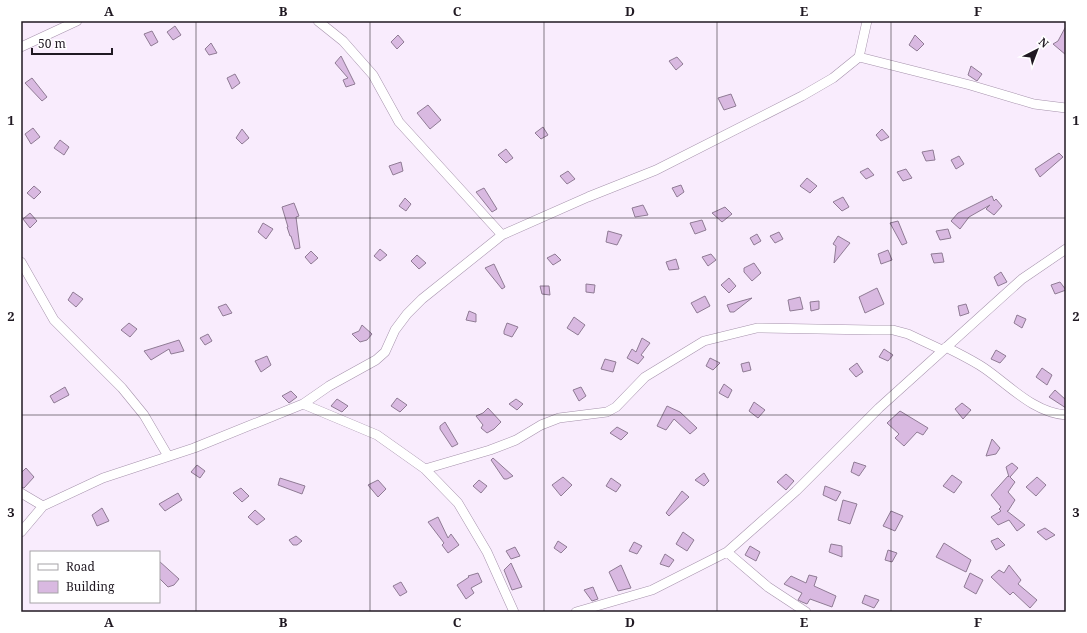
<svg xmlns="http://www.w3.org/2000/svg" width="1087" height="633" viewBox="0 0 1087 633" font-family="'Noto Serif',serif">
	<rect width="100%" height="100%" fill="#f9ecfd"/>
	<!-- building -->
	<path fill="#d9b9e1" stroke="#8f7b94" d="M175 26 181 35 173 40 167 32Z
		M1066 26V55L1053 44 1058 41Z
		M152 31 158 42 151 46 144 34Z
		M398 35 404 42 397 49 391 42Z
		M915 35 924 44 917 51 909 45Z
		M211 43 217 53 209 55 205 49Z
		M341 56 355 84 346 87 343 80 348 78 335 63Z
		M677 57 683 64 676 70 669 61Z
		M971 66 982 74 977 81 968 75Z
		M235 74 240 83 232 89 227 78Z
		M32 78 47 97 42 101 25 83Z
		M731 94 736 106 724 110 718 98Z
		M428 105 441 120 430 129 417 113Z
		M543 127 548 135 541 139 535 133Z
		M33 128 40 137 31 144 25 134Z
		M242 129 249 138 242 144 236 138Z
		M882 129 889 137 881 141 876 135Z
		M60 140 69 147 64 155 54 148Z
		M506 149 513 158 506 163 498 155Z
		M933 150 935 160 926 161 922 152Z
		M1059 153 1063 157 1040 177 1035 169Z
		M959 156 964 164 956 169 951 160Z
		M401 162 403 171 393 175 389 166Z
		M868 168 874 175 866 179 860 172Z
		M906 169 912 178 903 181 897 172Z
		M568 171 575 179 567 184 560 176Z
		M807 178 817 186 810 193 800 186Z
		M681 185 684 192 677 197 672 188Z
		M34 186 41 192 34 199 27 193Z
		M484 188 497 209 492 212 476 192Z
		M992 196 994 201 996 199 1002 206 994 215 986 209 990 205 969 217 960 229 951 221 958 213Z
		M843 197 849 207 842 211 833 202Z
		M405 198 411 204 406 211 399 206Z
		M294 203 299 216 296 217 300 248 295 249 291 236H290L287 227H288L282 207Z
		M643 205 648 215 635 217 632 208Z
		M725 207 732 214 722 222 712 213Z
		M30 213 37 221 30 228 23 219Z
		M702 220 706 230 695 234 690 223Z
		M898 221 907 243 902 245 890 223Z
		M263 223 273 229 266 239 258 232Z
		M948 229 951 238 940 240 936 231Z
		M608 231 622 235 617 245 606 242Z
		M779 232 783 239 775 243 770 236Z
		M757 234 761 241 754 245 750 238Z
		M838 236 850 243 834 263 836 246 833 244Z
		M380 249 387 255 380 261 374 256Z
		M888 250 892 260 881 264 878 254Z
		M311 251 318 258 311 264 305 257Z
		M942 253 944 262 934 263 931 254Z
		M555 254 561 260 553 265 547 258Z
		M711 254 716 260 708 266 702 257Z
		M417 255 426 263 419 269 411 261Z
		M676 259 679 269 669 270 666 262Z
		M754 263 761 273 752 281 744 272V268Z
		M494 264 505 287 502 289 485 268Z
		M1001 272 1007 282 998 286 994 277Z
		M729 278 736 286 729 293 721 285Z
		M1060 282 1066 290 1055 294 1051 285Z
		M586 284 595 285 594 293 586 292Z
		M540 286H549L550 295 542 294Z
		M877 288 884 304 865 313 859 297Z
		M73 292 83 299 76 307 68 300Z
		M705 296 710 306 697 313 691 303Z
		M800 297 803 309 790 311 788 300Z
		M752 298 734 312H730L727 305Z
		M819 301V309L811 311 810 302Z
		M226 304 232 313 223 316 218 307Z
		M966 304 969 313 960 316 958 306Z
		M469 311 476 314V322L466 320Z
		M1017 315 1026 319 1022 328 1014 323Z
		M574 317 585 325 578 335 567 328Z
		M129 323 137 329 130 337 121 330Z
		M507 323 518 327 512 337 504 334V331Z
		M362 325 372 334 367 340 360 342 352 334 359 331Z
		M208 334 212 341 205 345 200 338Z
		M642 338 650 343 641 355 644 357 638 364 627 358 632 349 636 352Z
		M179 340 184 351 171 354 169 349 151 360 144 351Z
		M884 349 893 355 888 361 879 357Z
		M996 350 1006 356 1000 363 991 359Z
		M267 356 271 365 261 372 255 361Z
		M710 358 720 363 713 370 706 366Z
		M605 359 616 362 613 372 601 369Z
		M749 362 751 370 743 372 741 364Z
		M857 363 863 372 856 377 849 369Z
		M1042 368 1052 375 1047 385 1036 377Z
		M724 384 732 390 728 398 719 393Z
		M65 387 69 395 54 403 50 396Z
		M581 387 586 396 579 401 573 390Z
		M1055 390 1066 400V408L1049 397Z
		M291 391 297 397 289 403 282 396Z
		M397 398 407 405 400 412 391 406Z
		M337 399 348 406 342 412 331 406Z
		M516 399 523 404 517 410 509 404Z
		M754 402 765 410 758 418 749 411Z
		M962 403 971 410 963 419 955 409Z
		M667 406 680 412 697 428 690 434 674 419 666 430 657 426Z
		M488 408 501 422 494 429 487 433 481 428 483 425 476 416 483 413Z
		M900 411 928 428 923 435 917 432 904 446 895 438 899 434 887 423Z
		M445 422 458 444 452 447 440 429V426Z
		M617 427 628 433 621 440 610 433Z
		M992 439 1000 448 996 454 986 456Z
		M493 458 513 476 507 479H504L491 460Z
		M854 462 866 466 859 476 851 472Z
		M1012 463 1018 468 1010 477 1015 482 1008 492 1015 500 1008 511H1007L1025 525 1017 531 1009 520 998 525 991 517 1001 511 999 509 1001 507 991 495 1008 476 1009 477 1006 467Z
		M197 465 205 471 200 478 191 472Z
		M26 468 34 477 24 488 21 487V473Z
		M704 473 709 481 704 486 695 480Z
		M786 474 794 481 786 490 777 482Z
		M952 475 962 482 954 493 943 486Z
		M563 477 572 485 561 496 552 485Z
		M1037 477 1046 485 1036 496 1026 487Z
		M280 478 305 486 302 494 278 485Z
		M611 478 621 485 616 492 606 486Z
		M378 480 386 489 378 497 368 485Z
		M479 480 487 486 481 493 473 486Z
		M825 486 841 492 836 501 823 495Z
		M241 488 249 496 242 502 233 493Z
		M682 491 689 497 669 516 666 513Z
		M178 493 182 500 165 511 159 504Z
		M843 500 857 504 850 524 838 520Z
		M102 508 109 521 97 526 92 515Z
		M255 510 265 519 257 525 248 517Z
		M891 511 903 516 895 531 883 526Z
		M438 517 448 538 451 534 459 545 448 553 442 545 444 543 428 522Z
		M1045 528 1055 535 1046 540 1037 532Z
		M683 532 694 540 687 551 676 544Z
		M296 536 302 541 297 545H293L289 540Z
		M998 538 1005 545 996 550 991 541Z
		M558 541 567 547 561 553 554 548Z
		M634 542 642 546 637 554 629 551Z
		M944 543 971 560 966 572 936 557Z
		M831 544 842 546V557L829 552Z
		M750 546 760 552 756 561 745 555Z
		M515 547 520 556 511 559 506 551Z
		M888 550 897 553 892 562 885 560Z
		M665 554 674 560 669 567 660 564Z
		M159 561 179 579 174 585 168 587 159 578Z
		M511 563 522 587 512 590 504 570Z
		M621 565 631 588 618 591 609 572Z
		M1009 565 1021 580 1018 584 1037 600 1030 608 1013 592 1010 595 991 577 999 570 1004 573Z
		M478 573 482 582 471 588 474 593 466 599 457 585 469 577 468 576Z
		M970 573 983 580 976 594 964 587Z
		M809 575 817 577 814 586 836 596 832 607 810 599 807 604 802 602 798 600 802 593 784 584 791 576 806 583Z
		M401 582 407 592 400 596 393 586Z
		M593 587 598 599 592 601 584 590Z
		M865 595 879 600 874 608 862 603Z"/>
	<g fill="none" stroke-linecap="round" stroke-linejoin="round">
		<defs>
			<path id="street" d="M318 21 343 41 373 75 399 122 502 235
				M21 47 77 21
				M859 57 970 85 1034 104 1066 108
				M21 262 54 320 122 388 144 415 168 456
				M946 347C959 354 972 360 984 368 1009 385 1034 413 1066 415
				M303 404 377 435 425 469 458 503 487 552 514 612
				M425 469 490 450 516 440 541 425 559 418 607 412 616 407 645 377 704 341 757 328 872 330H893L908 334 942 350
				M21 493 43 506
				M21 532 43 506 103 478 194 448 303 404 329 386 376 360 385 352 395 330 407 314 422 299 502 235 588 197 656 170 802 96 833 78 859 57 867 21
				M727 552 768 587 806 612
				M576 612 652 590 727 552 796 491 879 408 1022 279 1066 249"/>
		</defs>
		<!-- street casing -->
		<use href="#street" stroke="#a692ac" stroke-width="10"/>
		<!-- street -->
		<use href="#street" stroke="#fff" stroke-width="9"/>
	</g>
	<!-- grid -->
	<path fill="none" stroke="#201922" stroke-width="1" stroke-opacity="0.55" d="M196 21V612M370 21V612M544 21V612M717 21V612M891 21V612M21 218H1066M21 415H1066"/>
	<!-- border -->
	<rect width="1087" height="633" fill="none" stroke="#ffffff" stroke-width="44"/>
	<!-- legend -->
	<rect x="30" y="551" width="130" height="52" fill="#ffffff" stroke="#a6a3a7"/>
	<rect x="38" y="564" width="20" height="6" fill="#ffffff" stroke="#a6a3a7"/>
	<text x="66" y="571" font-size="12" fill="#201922">Road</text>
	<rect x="38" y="581" width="20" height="12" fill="#d9b9e1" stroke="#a6a3a7"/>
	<text x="66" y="591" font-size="12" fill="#201922">Building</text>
	<!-- north arrow -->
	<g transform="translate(1037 50) rotate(42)" stroke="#ffffff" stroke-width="3" paint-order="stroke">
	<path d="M0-3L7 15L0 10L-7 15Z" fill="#201922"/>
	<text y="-6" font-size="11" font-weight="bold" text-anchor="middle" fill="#201922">N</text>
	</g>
	<!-- scale -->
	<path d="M32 48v6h80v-6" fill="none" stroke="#201922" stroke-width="2"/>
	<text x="38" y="48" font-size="12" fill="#201922" stroke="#ffffff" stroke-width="3" paint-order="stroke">50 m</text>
	<rect x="22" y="22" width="1043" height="589" fill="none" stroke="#201922" stroke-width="1.5"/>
	<g font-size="13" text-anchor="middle" font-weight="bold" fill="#201922">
		<text x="109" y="16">A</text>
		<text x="283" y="16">B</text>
		<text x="457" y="16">C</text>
		<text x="630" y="16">D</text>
		<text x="804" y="16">E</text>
		<text x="978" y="16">F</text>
		<text x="11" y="125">1</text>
		<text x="1076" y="125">1</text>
		<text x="11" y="321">2</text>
		<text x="1076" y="321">2</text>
		<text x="11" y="517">3</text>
		<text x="1076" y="517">3</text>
		<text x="109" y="627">A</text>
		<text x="283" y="627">B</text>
		<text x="457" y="627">C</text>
		<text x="630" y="627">D</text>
		<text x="804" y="627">E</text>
		<text x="978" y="627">F</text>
	</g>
</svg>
